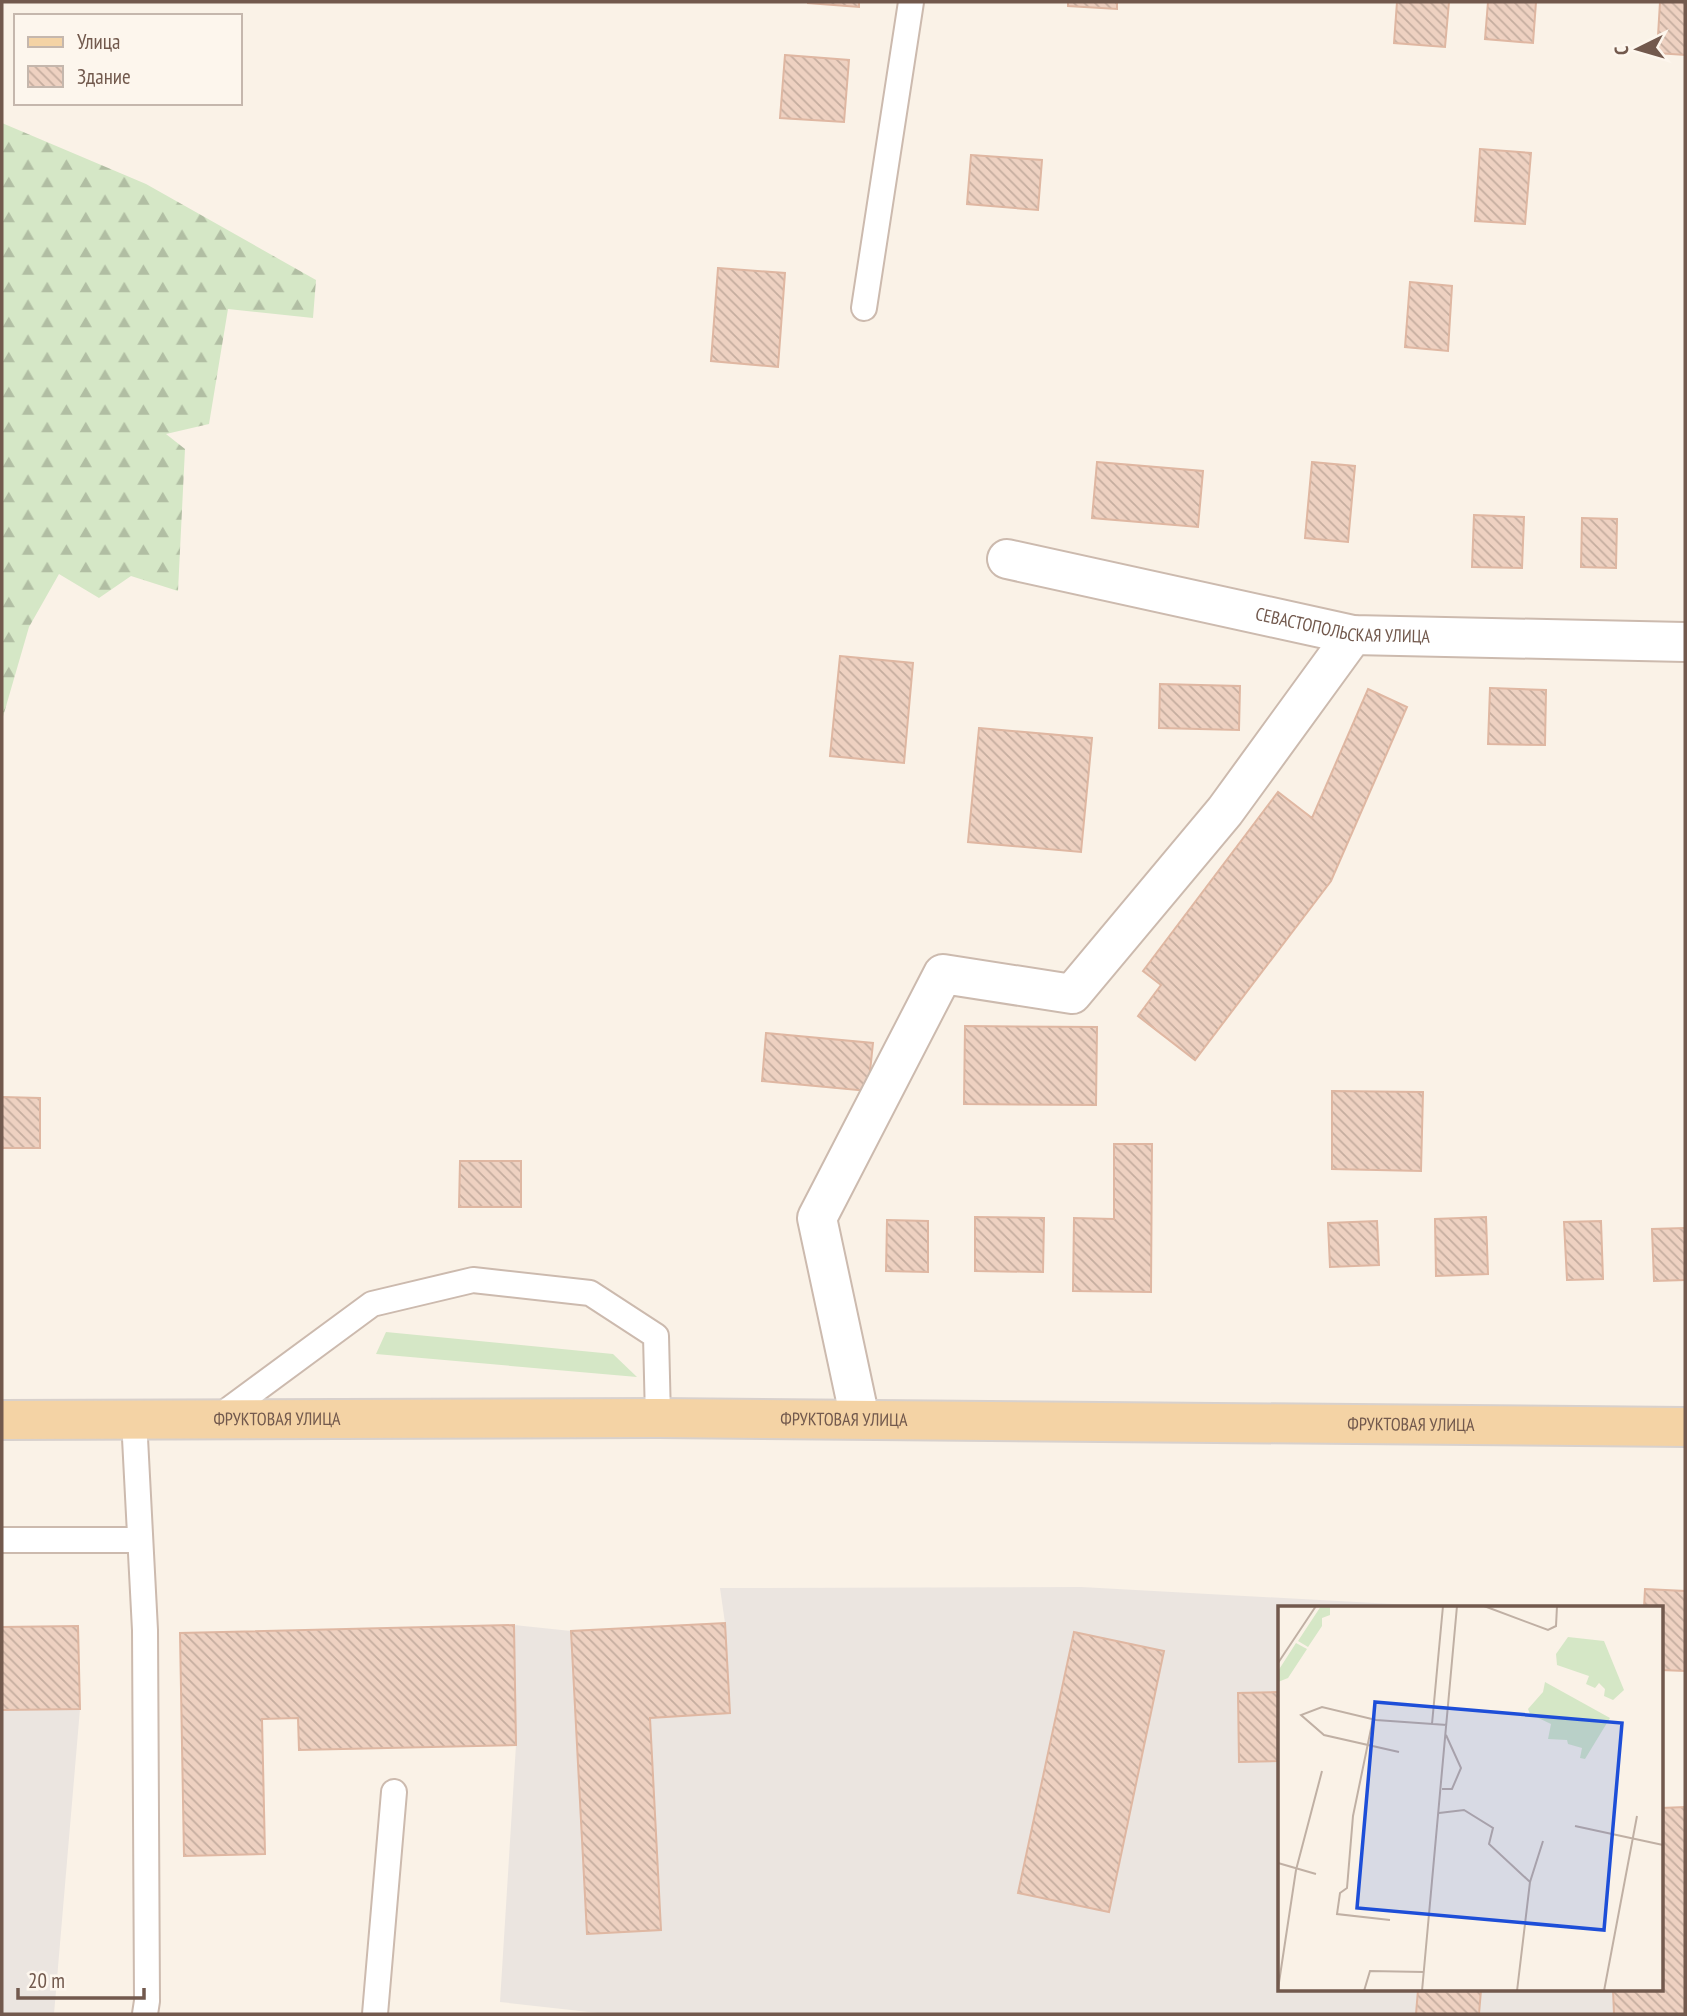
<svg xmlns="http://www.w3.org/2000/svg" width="1687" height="2016" viewBox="0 0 1687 2016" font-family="'PT Sans Narrow',sans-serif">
	<defs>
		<pattern id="forest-firs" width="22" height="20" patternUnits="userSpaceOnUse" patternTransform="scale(1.75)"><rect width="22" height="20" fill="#d5e7c6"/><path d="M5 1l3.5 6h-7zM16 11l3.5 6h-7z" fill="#b1bea3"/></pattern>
		<pattern id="building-back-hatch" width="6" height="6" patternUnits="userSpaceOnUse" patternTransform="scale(1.75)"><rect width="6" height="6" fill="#eed1c1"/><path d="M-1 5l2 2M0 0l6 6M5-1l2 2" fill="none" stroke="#c5ad9f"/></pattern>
	</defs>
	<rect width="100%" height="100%" fill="#faf2e7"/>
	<!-- industrial -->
	<path fill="#ebe5e0" d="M1081 1587 1466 1608H1279V1990H1613L1614 2014H607L500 2002 516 1745 514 1625 571 1631 725 1623 720 1588Z
		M2 1626H78L80 1709 54 2014H2Z"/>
	<!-- grass -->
	<path fill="#d5e7c6" d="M386 1332 613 1354 637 1377 376 1354Z"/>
	<!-- forest -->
	<path fill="url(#forest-firs)" d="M2 123 146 184 316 280 313 318 228 309 209 424 166 434 185 449 178 591 131 576 99 598 59 574 29 627 2 720Z"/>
	<!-- building -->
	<path fill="url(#building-back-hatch)" stroke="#dfb7a2" stroke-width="2" d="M808 2H859V7L808 3Z
		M1068 2H1117V9L1068 6Z
		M1397 2H1449L1445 47 1394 43Z
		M1488 2H1536L1533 43 1485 39Z
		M1660 2H1685V55L1657 53Z
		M785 55 849 60 844 122 780 118Z
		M1480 149 1531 153 1525 224 1475 221Z
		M971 155 1042 160 1038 210 967 204Z
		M718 268 785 273 778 367 711 361Z
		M1410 282 1452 286 1448 351 1405 347Z
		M1097 462 1203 471 1198 527 1092 518Z
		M1312 462 1355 466 1348 542 1305 538Z
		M1474 515 1524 517 1522 568 1472 567Z
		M1582 518 1617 519 1616 568 1581 567Z
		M840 656 913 663 904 763 830 756Z
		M1160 684 1240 686 1239 730 1159 728Z
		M1490 688 1546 690 1545 745 1488 744Z
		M1368 689 1407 707 1331 881 1195 1060 1138 1016 1161 985 1143 971 1278 792 1312 818Z
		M979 728 1092 738 1081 852 968 842Z
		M965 1026 1097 1027 1096 1105 964 1104Z
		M766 1033 873 1043 868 1091 762 1081Z
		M1332 1091 1423 1092 1421 1171 1332 1169Z
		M2 1097 40 1098V1148H2Z
		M1114 1144H1152L1151 1292 1073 1291 1074 1218 1114 1219Z
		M460 1161H521V1207H459Z
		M975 1217 1044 1218 1043 1272 975 1271Z
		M1486 1217 1488 1274 1436 1276 1435 1219Z
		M887 1220 928 1221V1272L886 1271Z
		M1377 1221 1379 1265 1330 1267 1328 1223Z
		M1601 1221 1603 1279 1567 1280 1564 1222Z
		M1685 1228V1280L1654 1281 1652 1229Z
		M1645 1589 1685 1591V1671L1661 1670V1608H1644Z
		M725 1623 730 1713 650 1718 661 1930 587 1934 571 1631Z
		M514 1625 516 1745 299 1750 298 1718 262 1719 265 1854 184 1856 180 1633Z
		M78 1626 80 1709 2 1710V1627Z
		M1074 1632 1164 1651 1109 1912 1018 1893Z
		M1279 1692V1761L1239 1762 1238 1693Z
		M1685 1807V2014H1614L1613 1990H1661V1808Z
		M1418 1990H1481L1479 2014H1416Z"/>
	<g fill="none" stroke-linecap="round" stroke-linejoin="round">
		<defs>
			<path id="service" d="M864 308 911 2
				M134 1419 145 1630 147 2001 145 2014
				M216 1419 372 1304 473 1280 590 1293 656 1336 658 1418
				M2 1540H140
				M375 2014 394 1792"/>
			<g id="minor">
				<path id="s1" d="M1007 559 1353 635 1685 642"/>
				<path d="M860 1419 817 1218 943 974 1072 994 1225 811 1353 635"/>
			</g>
			<g id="primary">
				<path id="s2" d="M2 1420 658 1418 1685 1427"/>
			</g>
		</defs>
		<!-- service casing -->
		<use href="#service" stroke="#ccbaae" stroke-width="28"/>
		<!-- minor casing -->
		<use href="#minor" stroke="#ccbaae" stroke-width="42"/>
		<!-- primary casing -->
		<use href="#primary" stroke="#d8d1cd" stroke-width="42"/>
		<!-- service -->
		<use href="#service" stroke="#fff" stroke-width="24"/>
		<!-- minor -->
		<use href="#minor" stroke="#fff" stroke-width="38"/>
		<!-- primary -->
		<use href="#primary" stroke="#f4d3a5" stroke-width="38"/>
	</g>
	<g text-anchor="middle" stroke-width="6" stroke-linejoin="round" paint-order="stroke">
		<!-- street labels -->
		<g font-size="18" fill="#72594d" stroke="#fdf6ed">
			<text dy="6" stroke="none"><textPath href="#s1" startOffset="343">СЕВАСТОПОЛЬСКАЯ УЛИЦА</textPath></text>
			<text dy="6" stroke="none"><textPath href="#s2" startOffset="275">ФРУКТОВАЯ УЛИЦА</textPath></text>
			<text dy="6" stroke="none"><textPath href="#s2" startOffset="842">ФРУКТОВАЯ УЛИЦА</textPath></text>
			<text dy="6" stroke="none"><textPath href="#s2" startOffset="1409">ФРУКТОВАЯ УЛИЦА</textPath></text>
		</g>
	</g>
	<!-- overview -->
	<g transform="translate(1278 1606)">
		<rect width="385" height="385" fill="#faf2e7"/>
		<path d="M43 0H52V9L44 12V20L30 41 20 35ZM18 37 29 43 10 72 0 76V65Z" fill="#d5e7c6"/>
		<path d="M290 31 326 35 346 84 335 94 326 90 327 83 321 77 317 82 308 78 311 70 279 59 278 48ZM267 76 332 112 307 153 302 152 304 142 290 138 289 134 270 133 273 118 252 108 250 103 265 86Z" fill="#d5e7c6"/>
		<path fill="none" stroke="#c0b0a4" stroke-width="2" d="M206 0 270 24 278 20 279 0M0 57 38 0M95 113 75 210 69 282 62 287 59 308 112 314M154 118 165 0M121 146 46 129 23 109 44 101 98 114 169 119M164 183H174L183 162 168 129M161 207 186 204 215 222 211 238 252 276M297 220 385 239M0 257 38 268M0 383 18 264 44 165M86 385 92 365 146 366M144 385 179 0M239 385 252 276 265 235M326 385 359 210"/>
		<path fill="#1d4ed8" fill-opacity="0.15" stroke="#1d4ed8" stroke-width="3.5" d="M97 96 344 117 326 324 79 302Z"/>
		<rect width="385" height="385" fill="none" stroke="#72594d" stroke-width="3.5"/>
	</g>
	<!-- border -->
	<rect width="1687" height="2016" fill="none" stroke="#72594d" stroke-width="7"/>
	<!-- legend -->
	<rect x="14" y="14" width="228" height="91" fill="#fdf6ed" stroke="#c5b7ad" stroke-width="2"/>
	<rect x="28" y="37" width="35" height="10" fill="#f4d3a5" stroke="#c5b7ad" stroke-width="2"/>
	<text x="77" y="49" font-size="21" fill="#72594d">Улица</text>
	<rect x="28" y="66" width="35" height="21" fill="url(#building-back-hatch)" stroke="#c5b7ad" stroke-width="2"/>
	<text x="77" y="84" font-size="21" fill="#72594d">Здание</text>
	<!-- north arrow -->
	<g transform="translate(1638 49) rotate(265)" stroke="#fdf6ed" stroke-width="5" paint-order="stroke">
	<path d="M0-5L12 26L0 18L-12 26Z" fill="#72594d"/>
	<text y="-10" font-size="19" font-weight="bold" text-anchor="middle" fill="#72594d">С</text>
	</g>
	<!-- scale -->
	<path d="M18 1988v10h126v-10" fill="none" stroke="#72594d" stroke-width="3.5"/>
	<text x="28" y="1988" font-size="21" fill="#72594d" stroke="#fdf6ed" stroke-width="5" paint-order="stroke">20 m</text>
</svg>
